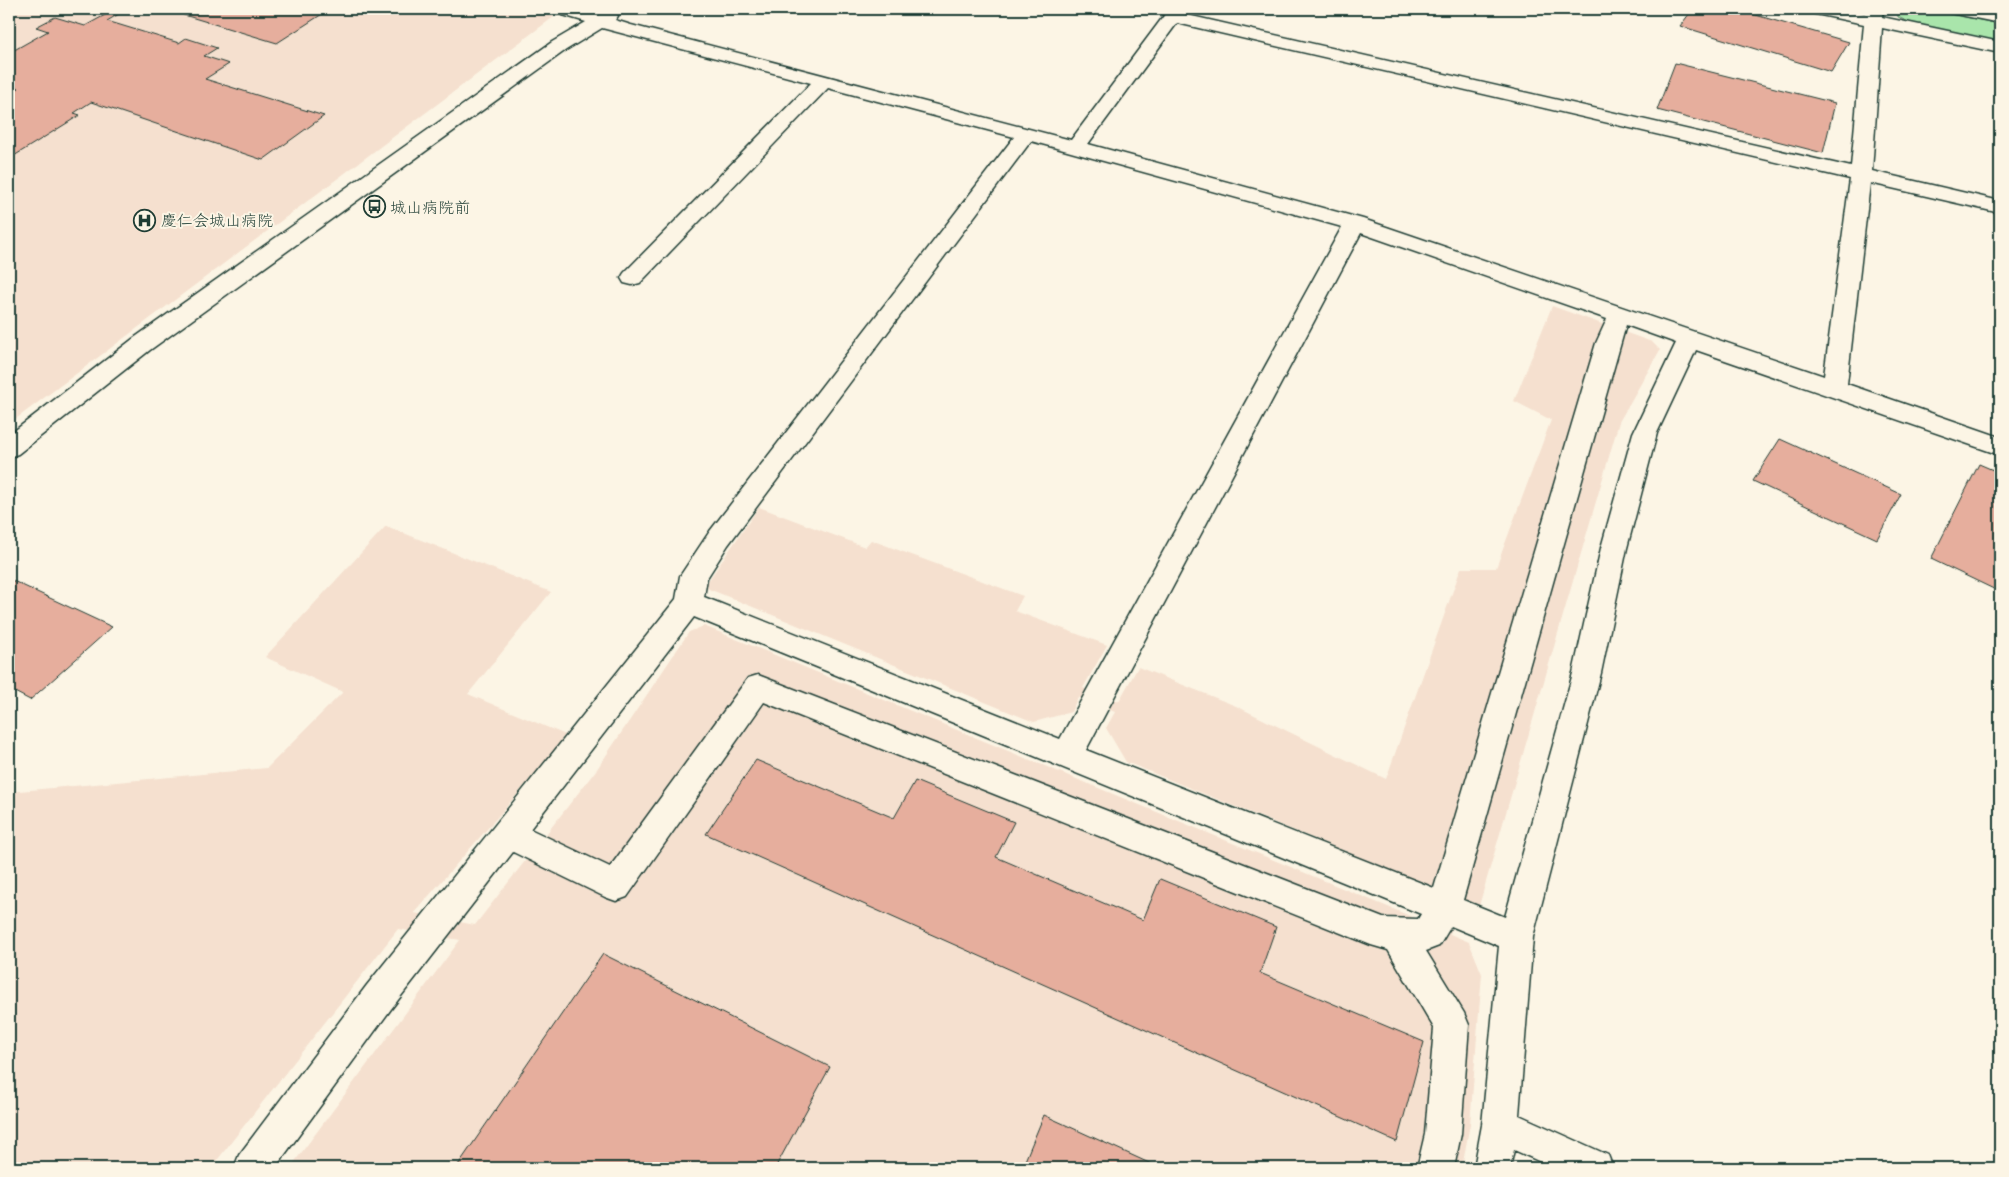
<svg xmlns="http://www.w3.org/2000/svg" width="2009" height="1177" viewBox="0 0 2009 1177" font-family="Caveat,'Klee One',sans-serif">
	<rect width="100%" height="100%" fill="#fcf5e5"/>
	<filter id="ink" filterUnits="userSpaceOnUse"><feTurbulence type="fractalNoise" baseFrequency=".02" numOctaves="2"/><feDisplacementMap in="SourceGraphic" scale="10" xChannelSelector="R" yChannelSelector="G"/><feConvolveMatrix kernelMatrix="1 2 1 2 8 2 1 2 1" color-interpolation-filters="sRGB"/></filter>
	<g filter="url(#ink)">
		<!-- built -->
		<path fill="#f5e0cf" d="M9 9H530L555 16 9 424Z
			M1552 306 1652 342 1660 350 1619 422 1479 906 1460 899 1450 934 1469 942 1482 974 1470 1124 1462 1168H290L460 940 398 929 211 1168H9V792L267 768 343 692 265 657 386 526 551 592 468 694 568 736 414 913 475 925 597 769 689 632 704 626 1427 923 1437 889 1126 762 1106 728 1115 712 1078 697 1071 712 1034 722 704 587 759 507 865 547 871 540 1023 596 1015 611 1107 645 1083 688 1119 701 1138 667 1236 706 1386 779 1461 568H1496L1551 420 1514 401Z"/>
		<!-- green -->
		<path fill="#a9e5ab" stroke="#649170" d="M1897 9H1926L2000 24V42L1915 25 1898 17Z"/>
		<!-- building -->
		<path fill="#e6ae9d" stroke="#1f3d34" d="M116 9H135L122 12 107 21 179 43 186 38 217 48 204 56 229 64 205 79 324 116 263 160 91 102 74 113 80 115 9 159V95L19 88 9 85V53L48 31 36 27 55 17 85 26Z
			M164 9H330L277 43Z
			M1693 9H1735L1849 42 1831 72 1680 26Z
			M1675 63 1835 103 1823 153 1657 110Z
			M1780 439 1901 494 1877 539 1753 481Z
			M1979 464 2000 473V592L1931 559Z
			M9 579 112 627 30 700 9 689Z
			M756 760 894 818 915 781 1014 822 996 857 1143 920 1160 879 1276 927 1260 973 1424 1042 1397 1142 706 834Z
			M603 954 830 1067 775 1168H456Z
			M1044 1115 1160 1168H1022Z"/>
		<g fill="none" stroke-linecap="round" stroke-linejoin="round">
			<defs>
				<path id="minor" d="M553 9H580L598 15 609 11 615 12 618 16 615 20 631 25 1071 140 1169 9H1187L1183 14 1851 167 1864 24 1811 13 1808 9H1842L1865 13V9H1883L1882 17 2000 42V53L1882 28 1872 171 2000 201V213L1870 183 1847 384 2000 437V455L1696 350 1657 433 1627 548 1601 673 1533 937 1519 1115 1608 1155 1613 1168H1554L1514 1150 1510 1168H1474L1482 1125 1499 946 1451 926 1439 946 1426 951 1464 1013 1469 1025 1461 1134 1454 1168H1417L1425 1134 1434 1028 1388 950 1371 945 764 702 627 897 616 901 605 897 513 852 391 1009 275 1168H234L239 1155 367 985 676 599 680 576 710 531 1014 137 828 88 640 283 632 285 624 283 621 278 624 273 811 83 602 28 566 50 150 350 18 454 9 457V435L134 338 552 42 586 22 556 13ZM1177 23 1850 179 1824 376 1363 219 1088 144ZM1031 141 1342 227 1060 739 704 597 707 578 728 545ZM1361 233 1607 319 1596 343 1434 888 1086 750ZM1626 325 1676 343 1633 433 1601 548 1573 673 1505 917 1463 900ZM694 617 1421 914 1418 919 1383 918 758 675 748 678 610 867 530 829Z
					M1947 9H1981L2000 13V23L1950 13Z"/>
			</defs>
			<!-- minor casing -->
			<use href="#minor" stroke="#1f3d34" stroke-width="3"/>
			<!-- minor -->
			<use href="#minor" fill="#fcf5e5" fill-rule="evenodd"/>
		</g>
	</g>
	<!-- icons -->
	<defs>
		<symbol id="bus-ring" viewBox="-11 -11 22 22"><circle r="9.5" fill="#fcf5e5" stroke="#1f3d34" stroke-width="1.5"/><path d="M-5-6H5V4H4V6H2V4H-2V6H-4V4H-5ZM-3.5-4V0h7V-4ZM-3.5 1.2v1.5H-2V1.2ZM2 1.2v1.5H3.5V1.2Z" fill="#1f3d34"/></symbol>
		<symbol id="hospital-ring" viewBox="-11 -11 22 22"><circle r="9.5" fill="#fcf5e5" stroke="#1f3d34" stroke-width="1.5"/><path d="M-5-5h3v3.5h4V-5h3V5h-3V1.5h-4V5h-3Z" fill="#1f3d34"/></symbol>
	</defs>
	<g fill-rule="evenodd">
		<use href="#bus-ring" x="362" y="194" width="25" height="25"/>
		<use href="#hospital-ring" x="132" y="208" width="25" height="25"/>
	</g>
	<g text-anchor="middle" stroke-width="4" stroke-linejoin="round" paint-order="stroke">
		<!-- far-poi labels -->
		<g font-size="16" fill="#1f3d34" stroke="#fcf5e5" text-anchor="start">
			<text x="390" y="213">城山病院前</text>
			<text x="161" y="226">慶仁会城山病院</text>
		</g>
	</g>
	<!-- margin -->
	<rect width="2009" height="1177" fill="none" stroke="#fcf5e5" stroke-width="30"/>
	<rect x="15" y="15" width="1979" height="1147" fill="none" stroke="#1f3d34" stroke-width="2" filter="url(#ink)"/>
</svg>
